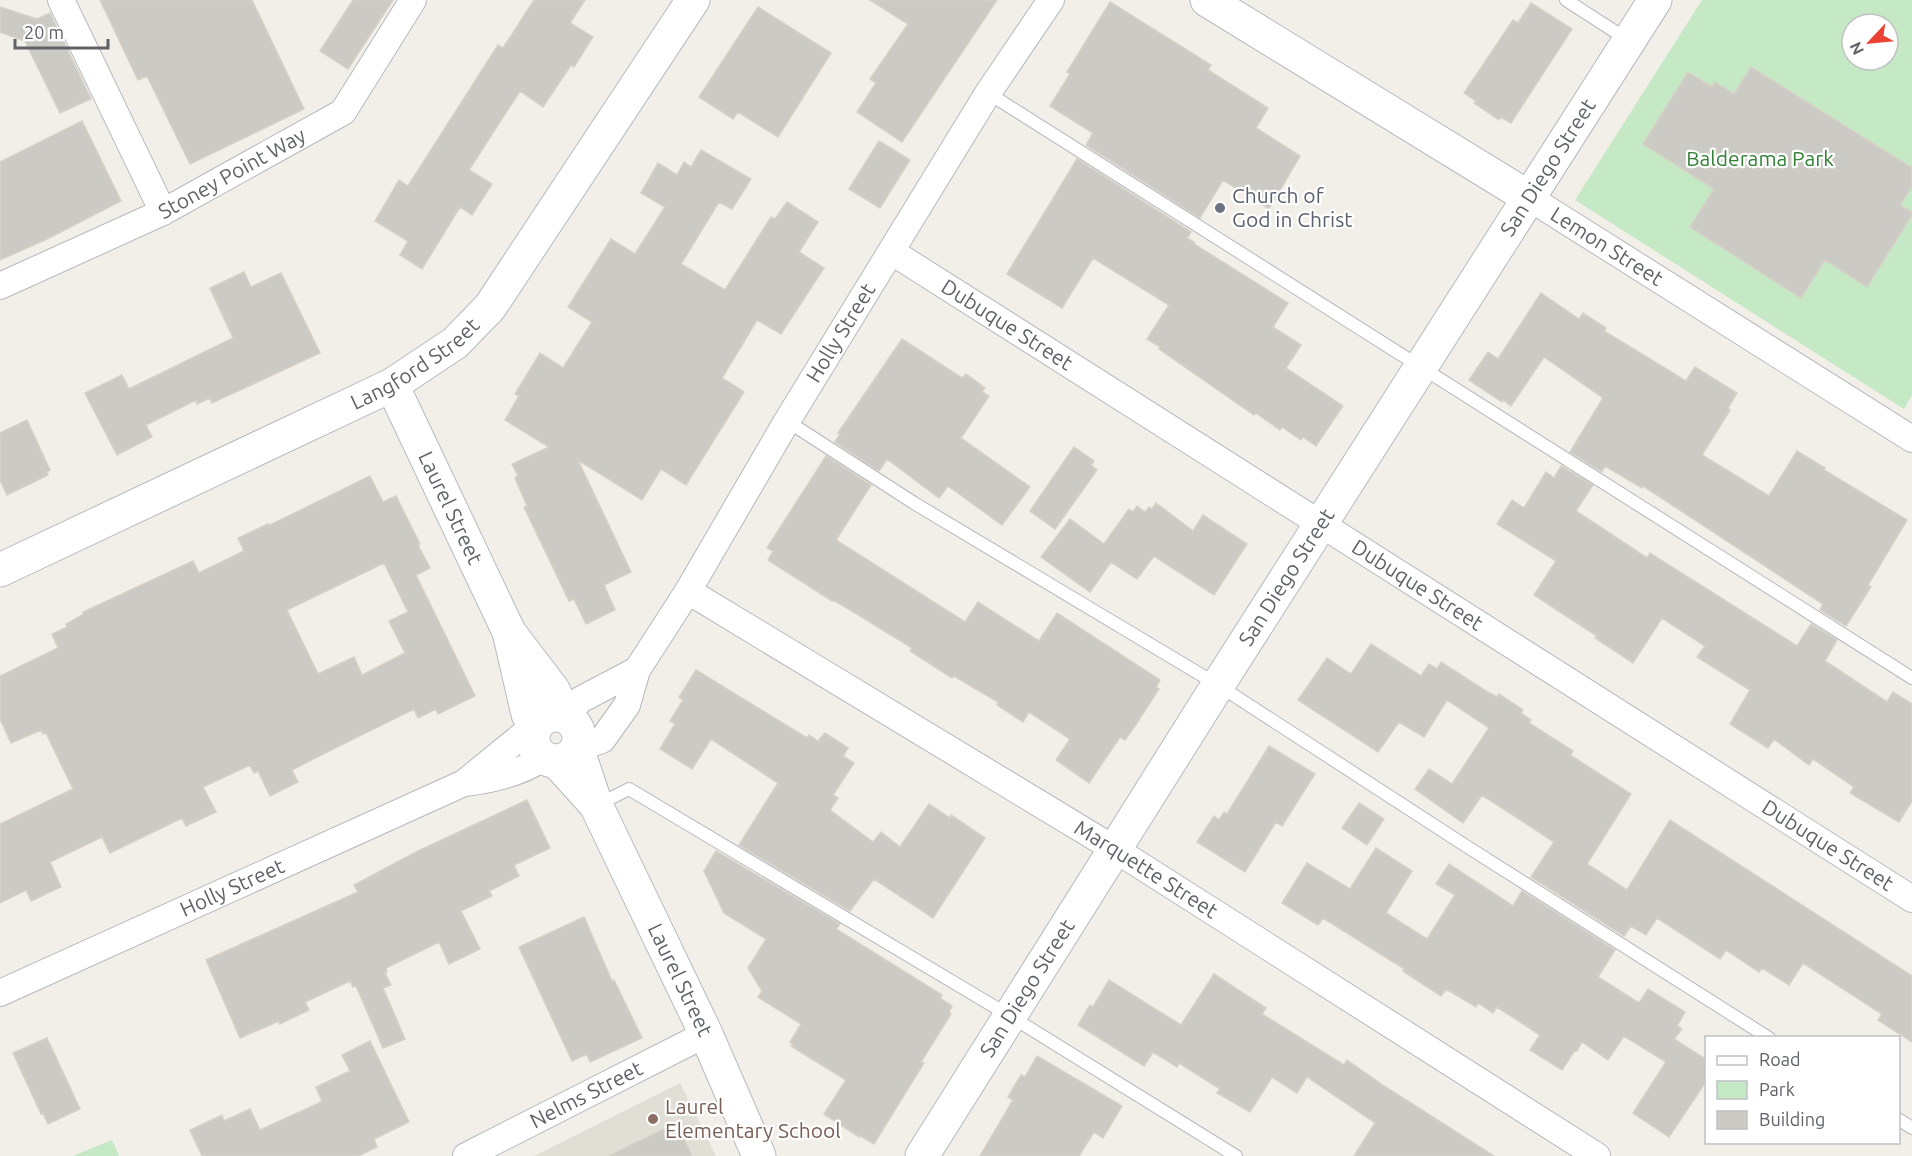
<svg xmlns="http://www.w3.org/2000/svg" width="1912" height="1156" viewBox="0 0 1912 1156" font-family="Ubuntu,sans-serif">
	<rect width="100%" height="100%" fill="#f1efe8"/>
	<!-- education -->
	<path fill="#e1ded6" d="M680 1083 716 1156H534Z"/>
	<!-- green -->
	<path fill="#c5e8c5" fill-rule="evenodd" d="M1702 0H1912V395L1904 409 1575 200ZM1852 24H1888V60H1852Z
		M112 1140 119 1156H73Z"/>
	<!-- building -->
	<path fill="#cccac5" stroke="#d6d1c6" stroke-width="1.5" fill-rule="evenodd" d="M100 0H252L304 109 190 164 147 76 138 80Z
		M353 0H393L348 69 320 51Z
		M534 0H585L570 23 593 37 574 67 571 65 543 107 520 91 469 170 492 184 472 215 460 207 422 269 400 255 408 241 375 221 399 180 408 186 498 45 503 48Z
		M870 0H997L902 142 857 112 876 83 870 79 908 24Z
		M1110 2 1211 65 1208 70 1268 108 1256 128 1300 156 1269 209 1223 180 1200 218 1086 145 1093 133 1050 106 1070 74 1067 72Z
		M1531 3 1572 29 1511 123 1501 117 1499 120 1474 103 1476 101 1464 93 1513 20 1518 23Z
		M0 7 37 19 50 13 91 99 60 113 25 41 0 32Z
		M758 7 831 53 778 137 738 112 733 119 699 97Z
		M1751 67 1912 168V187L1900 205 1912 212V215L1867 287 1825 260 1801 298 1690 227 1714 189 1643 144 1688 72 1712 87 1715 82 1734 94Z
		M82 121 121 201 47 239 0 260V162Z
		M879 141 910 160 880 208 849 189Z
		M701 150 751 179 732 209 719 202 681 264 725 290 771 217 775 219 787 202 818 222 799 252 824 268 781 334 757 320 722 378 744 392 686 485 661 469 642 500 578 460 631 572 604 585 615 610 586 624 574 599 569 601 524 507 527 506 515 478 518 476 512 464 549 447 505 420 519 396 515 394 540 353 563 368 592 322 568 307 611 239 635 254 665 207 641 193 658 163 677 175 684 162 691 167Z
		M1077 159 1191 232 1187 238 1195 243 1194 244 1288 303 1273 327 1301 345 1286 368 1343 406 1316 446 1303 437 1301 440 1282 427 1280 430 1256 413 1254 415 1159 349 1160 347 1147 339 1169 305 1093 258 1062 308 1007 274Z
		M244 272 251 287 281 273 320 353 212 403 210 398 197 404 196 400 146 425 152 437 117 455 85 393 122 375 129 389 233 338 210 288Z
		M1541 293 1579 319 1583 313 1606 328 1604 331 1686 381 1695 367 1737 393 1728 408 1730 410 1702 455 1769 496 1797 451 1825 468 1824 470 1907 520 1868 585 1871 587 1846 626 1820 610 1823 604 1643 486 1642 488 1605 466 1602 472 1570 452 1603 398 1544 357 1511 406 1503 400 1502 402 1469 380 1488 352 1498 359Z
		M902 339 962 378 966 374 985 388 982 392 989 396 961 438 1030 487 1002 525 948 486 939 498 887 459 879 471 835 442 840 434 838 433Z
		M27 420 50 470 47 472 48 475 7 495 0 480V433Z
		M1074 447 1094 461 1091 465 1097 470 1055 529 1030 511Z
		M826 456 871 485 836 540 965 622 978 602 1039 641 1057 613 1160 680 1156 687 1159 689 1135 726 1125 740 1120 737 1089 783 1056 760 1070 739 1029 712 1023 722 997 705 998 702 954 676 952 678 910 651 912 648 852 611 833 600 832 601 768 560 773 551 767 548Z
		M1561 466 1593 485 1576 511 1647 558 1650 553 1797 646 1811 624 1837 640 1825 661 1887 702 1893 692 1912 704V801L1899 822 1850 793 1854 787 1813 759 1809 765 1774 739 1768 748 1730 724 1750 690 1697 657 1705 646 1662 618 1633 663 1595 638 1597 636 1534 595 1556 561 1497 524 1512 500 1524 508 1546 472 1554 478Z
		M370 476 383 502 396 496 420 544 418 545 430 568 416 575 475 696 438 714 436 709 418 718 414 709 327 752 292 770 298 782 270 796 258 771 254 773 250 765 203 787 216 812 186 826 182 818 110 853 102 837 50 862 61 887 31 901 26 890 0 903V824L73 789 46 733 43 734 41 730 11 743 0 719V676L58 648 52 634 67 627 66 624 84 614 83 612 193 561 199 573 244 551 238 538 268 524V526ZM384 563 408 612 389 621 405 653 362 675 354 657 318 674 287 610Z
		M1156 503 1193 531 1203 515 1247 544 1214 595 1154 556 1137 579 1111 562 1090 592 1041 557 1070 519 1104 544 1129 509 1133 512 1137 506 1145 512 1149 507 1152 509Z
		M1371 644 1421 676 1429 664 1437 669 1441 662 1486 691 1497 697 1499 694 1523 710 1521 713 1531 720 1529 723 1573 751 1570 755 1631 794 1587 864 1627 890 1670 820 1912 976V1042L1878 1020 1882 1014 1803 963 1789 985 1762 968 1759 972 1726 950 1720 959 1657 918 1646 935 1631 926 1624 936 1531 877 1554 842 1482 795 1463 823 1415 789 1429 769 1452 784 1489 728 1447 700 1424 737 1399 722 1378 752 1298 700 1327 658 1351 674Z
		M696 670 807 738 809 735 818 741 825 733 848 748 843 756 854 763 833 795 838 798 830 810 873 842 881 832 900 847 929 804 950 818 951 815 985 838 933 918 874 879 850 911 739 845 778 783 711 739 692 769 660 749 675 724 670 721 683 700 679 697Z
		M1269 746 1315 774 1282 826 1276 822 1245 872 1197 842 1214 816 1219 820 1224 812 1227 814Z
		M527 800 550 848 514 865 519 876 489 891 492 896 461 911 480 949 449 964 439 942 386 968 387 972 385 973 391 985 383 988 405 1039 383 1048 356 986 353 987 350 981 305 1002 309 1010 280 1024 279 1021 240 1038 206 960 358 892 354 885 418 851Z
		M1359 803 1384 819 1367 845 1342 828Z
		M1376 848 1412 871 1386 913 1427 939 1455 895 1436 884 1449 864 1513 906 1522 891 1615 950 1598 977 1639 1003 1648 989 1685 1012 1677 1026 1682 1029 1674 1039 1707 1060V1080L1669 1137 1633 1113 1666 1062 1624 1036 1608 1060 1582 1042 1577 1051 1575 1050 1562 1070 1530 1050 1540 1035 1497 1007 1493 1013 1478 1003 1476 1007 1446 989 1441 996 1404 972 1403 968 1323 918 1318 925 1282 903 1307 863 1350 889Z
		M716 851 840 924 836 929 942 995 940 998 952 1006 949 1012 951 1014 921 1062 924 1063 874 1144 859 1135V1137L824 1114 846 1080 791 1046 793 1044 790 1042 801 1024 758 997 762 991 748 968 766 939 724 913 704 871Z
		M584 917 612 981 614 980 642 1038 590 1062 587 1054 572 1061 519 947Z
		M1214 974 1266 1008 1262 1014 1344 1065 1347 1060 1384 1086 1494 1156H1354L1375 1123 1307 1077 1297 1093 1272 1077 1250 1112 1217 1093 1220 1089 1179 1063 1177 1067 1153 1052 1144 1066 1078 1025 1090 1005 1093 1007 1109 980 1181 1025Z
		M47 1038 80 1109 48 1124 43 1113 41 1114 13 1053Z
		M370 1041 409 1122 374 1139 377 1147 358 1156H202L190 1130 222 1115 224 1121 250 1109 260 1130 317 1104 322 1101 316 1087 350 1071 342 1055Z
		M1037 1056 1122 1106 1103 1138 1094 1132 1079 1156H980L1013 1100 1008 1097 1021 1075 1025 1077Z
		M676 1123 692 1156H609Z"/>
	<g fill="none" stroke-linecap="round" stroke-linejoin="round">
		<defs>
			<path id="lane" d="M1566 0 1628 40
				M988 93 1912 678
				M787 421 914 503 1218 685 1466 846 1769 1038
				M597 805 629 789 1010 1016 1236 1156
				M1898 1119 1912 1128"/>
			<g id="street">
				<path d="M61 0 163 212"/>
				<path id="s1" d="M1528 197 1912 439"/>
				<path id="s2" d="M892 252 1912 899"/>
				<path id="s3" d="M0 286 163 212 343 112 413 0"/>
				<path id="s4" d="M688 591 1116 850 1597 1156"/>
				<path id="s5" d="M637 670 688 591 787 421 988 93 1051 0"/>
				<path d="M566 717 580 700 637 670 627 705 602 740 577 748"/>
				<path d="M535 725 464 783C492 780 519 774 543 758"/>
				<path id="s6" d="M0 993 464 783"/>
				<path id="s7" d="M466 1156 706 1034"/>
			</g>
			<g id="secondary">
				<path d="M1207 0 1528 197"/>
				<path id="s8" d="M392 385 509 632"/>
				<path id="s9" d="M0 570 392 385 455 343 490 307 693 0"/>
				<circle cx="556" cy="738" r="23"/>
				<path d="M535 725 528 714 509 632 553 690 566 717"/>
				<path d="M556 761 596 805 577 748"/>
				<path id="s10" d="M596 805 706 1034 759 1156"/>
				<path id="s11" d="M922 1156 1218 685 1655 0"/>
			</g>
		</defs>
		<!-- lane casing -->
		<use href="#lane" stroke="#b5b8bc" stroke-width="14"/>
		<!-- street casing -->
		<use href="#street" stroke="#b5b8bc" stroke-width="28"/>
		<!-- secondary casing -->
		<use href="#secondary" stroke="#b6babf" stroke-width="35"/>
		<!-- lane -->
		<use href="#lane" stroke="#fff" stroke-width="12"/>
		<!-- street -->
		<use href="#street" stroke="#fff" stroke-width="26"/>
		<!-- secondary -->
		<use href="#secondary" stroke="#fff" stroke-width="33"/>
	</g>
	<!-- markers -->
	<circle fill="#6b7280" stroke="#fff" stroke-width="2" cx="1220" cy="208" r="6"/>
	<circle fill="#8d6e63" stroke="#fff" stroke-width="2" cx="653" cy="1119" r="6"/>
	<g text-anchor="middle" stroke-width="4.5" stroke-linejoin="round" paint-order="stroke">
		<!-- park labels -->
		<g font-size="21" fill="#348238" stroke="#fff">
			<text x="1760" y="166">Balderama Park</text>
		</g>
		<!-- street labels -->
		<g font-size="21" fill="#5f6368" stroke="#fff">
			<text dy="7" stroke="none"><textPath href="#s11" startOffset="1170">San Diego Street</textPath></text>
			<text dy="7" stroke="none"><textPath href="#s3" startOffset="258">Stoney Point Way</textPath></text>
			<text dy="7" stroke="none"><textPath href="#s1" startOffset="93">Lemon Street</textPath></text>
			<text dy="7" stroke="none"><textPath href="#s2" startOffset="136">Dubuque Street</textPath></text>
			<text dy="7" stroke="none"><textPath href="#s5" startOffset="394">Holly Street</textPath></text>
			<text dy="7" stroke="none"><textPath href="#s9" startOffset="464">Langford Street</textPath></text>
			<text dy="7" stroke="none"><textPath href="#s8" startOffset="136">Laurel Street</textPath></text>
			<text dy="7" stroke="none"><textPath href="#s11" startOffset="684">San Diego Street</textPath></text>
			<text dy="7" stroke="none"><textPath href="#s2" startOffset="622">Dubuque Street</textPath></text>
			<text dy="7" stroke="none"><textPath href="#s2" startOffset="1108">Dubuque Street</textPath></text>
			<text dy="7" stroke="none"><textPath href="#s4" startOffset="536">Marquette Street</textPath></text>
			<text dy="7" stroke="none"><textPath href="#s6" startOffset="255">Holly Street</textPath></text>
			<text dy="7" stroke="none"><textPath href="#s10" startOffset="194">Laurel Street</textPath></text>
			<text dy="7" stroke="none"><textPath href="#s11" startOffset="198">San Diego Street</textPath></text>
			<text dy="7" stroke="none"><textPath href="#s7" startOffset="135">Nelms Street</textPath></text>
		</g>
		<!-- worship labels -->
		<g font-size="21" fill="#5b616d" stroke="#fff" text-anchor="start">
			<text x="1232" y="203">Church of<tspan x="1232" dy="24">God in Christ</tspan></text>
		</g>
		<!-- education labels -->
		<g font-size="21" fill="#785e54" stroke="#fff" text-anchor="start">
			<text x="665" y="1114">Laurel<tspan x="665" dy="24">Elementary School</tspan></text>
		</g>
	</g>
	<!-- legend -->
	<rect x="1705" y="1036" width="195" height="108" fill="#ffffff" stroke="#bfc1c3" stroke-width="1.5"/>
	<rect x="1717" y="1056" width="30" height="9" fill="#ffffff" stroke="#bfc1c3" stroke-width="1.5"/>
	<text x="1759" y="1066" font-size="18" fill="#5f6368">Road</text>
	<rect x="1717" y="1081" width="30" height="18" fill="#c5e8c5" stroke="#bfc1c3" stroke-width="1.5"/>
	<text x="1759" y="1096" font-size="18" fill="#5f6368">Park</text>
	<rect x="1717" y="1111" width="30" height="18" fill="#cccac5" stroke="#bfc1c3" stroke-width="1.5"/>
	<text x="1759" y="1126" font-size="18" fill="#5f6368">Building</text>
	<!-- north arrow -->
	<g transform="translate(1870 42) rotate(244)"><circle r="28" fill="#ffffff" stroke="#bfc1c3" stroke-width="1.5"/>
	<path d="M0-4.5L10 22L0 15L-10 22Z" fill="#ea4335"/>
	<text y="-9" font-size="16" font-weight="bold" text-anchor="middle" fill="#5f6368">N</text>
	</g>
	<!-- scale -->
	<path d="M15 39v9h93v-9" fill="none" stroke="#5f6368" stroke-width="3"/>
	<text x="24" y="39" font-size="18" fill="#5f6368" stroke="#ffffff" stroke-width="4.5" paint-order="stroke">20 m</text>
</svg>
